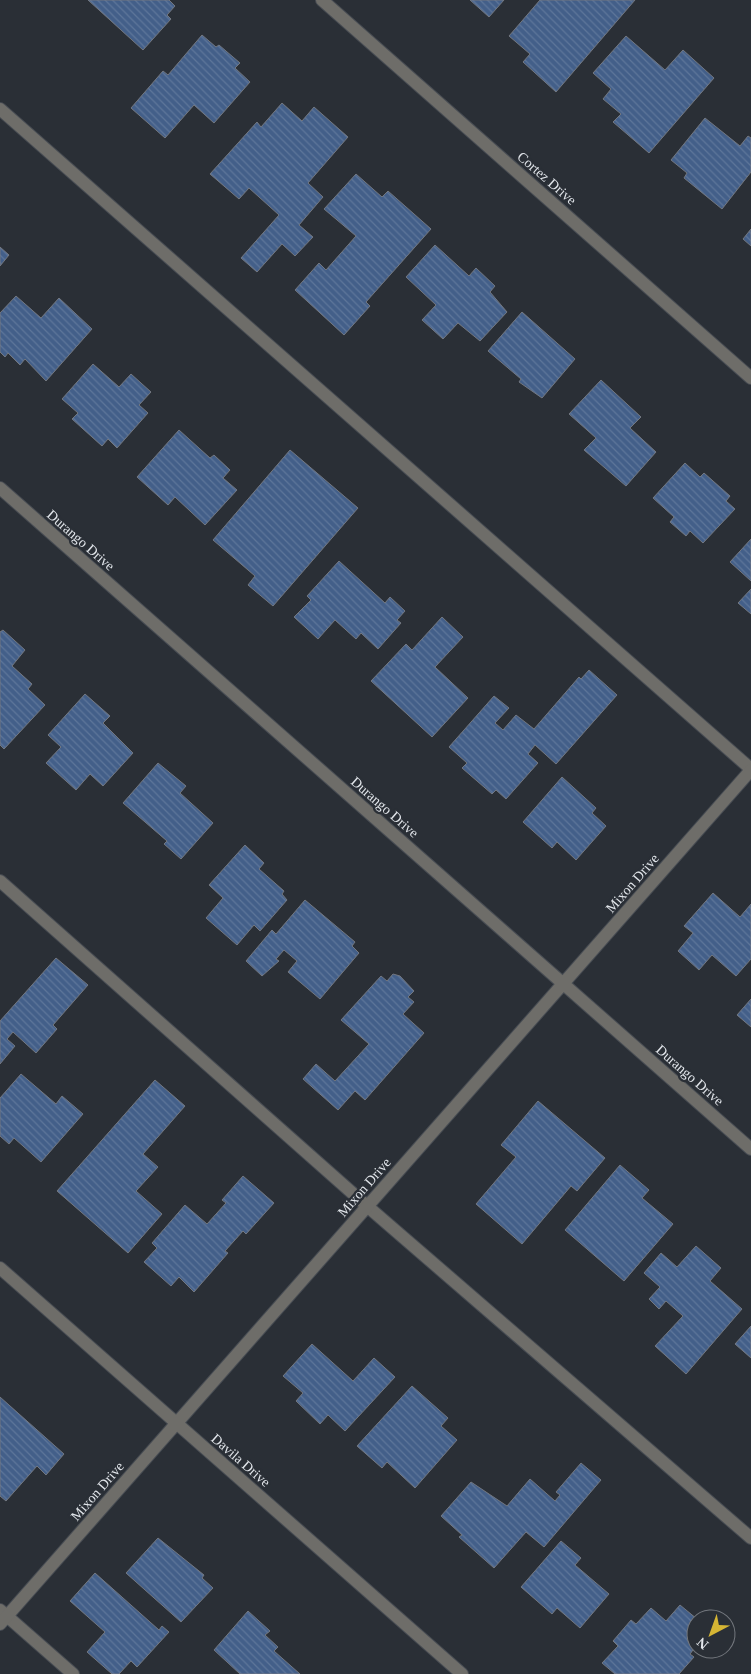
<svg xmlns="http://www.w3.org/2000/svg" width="751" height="1674" viewBox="0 0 751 1674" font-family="'Times New Roman',serif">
	<defs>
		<pattern id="building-back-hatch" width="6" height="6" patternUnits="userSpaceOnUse" patternTransform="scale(1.25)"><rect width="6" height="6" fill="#435f89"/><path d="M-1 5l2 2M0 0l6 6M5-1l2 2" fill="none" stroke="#5e769a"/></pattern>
	</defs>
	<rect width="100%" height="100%" fill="#2a2f36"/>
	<!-- building -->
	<path fill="url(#building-back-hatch)" stroke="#727780" d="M88 0H169L175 6 167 15 171 19 143 50Z
		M470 0H504L489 17Z
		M540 0H635L556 92 523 62 530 54 509 36Z
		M202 35 216 47 219 45 240 63 235 68 250 82 214 123 194 105 165 138 131 108 163 71 168 75Z
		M626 36 665 70 683 50 714 78 649 153 613 122 621 114 603 99 611 89 593 73Z
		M282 103 302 121 314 107 348 137 308 183 323 197 299 225 313 237 295 256 282 244 257 272 241 258 279 215 249 188 239 199 210 174 257 122 261 127Z
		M705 118 740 146 748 136 751 138V172L722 209 684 178 687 173 671 160Z
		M356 174 382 197 388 191 431 229 366 302 370 306 344 335 295 290 319 263 326 270 356 236 324 209Z
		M751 229V246L743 239Z
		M435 245 469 276 476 268 495 286 490 292 507 312 480 341 458 323 443 339 422 320 436 305 406 277Z
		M0 247 9 255 0 266Z
		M16 296 41 318 59 298 92 329 46 381 25 359 20 365 8 353 5 357 0 352V313Z
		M522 312 575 359 542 398 519 382 521 379 488 351Z
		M93 364 119 387 131 374 151 392 139 405 148 413 117 448 108 439 102 446 72 419 78 413 62 399Z
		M601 380 641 417 630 428 656 452 626 486 584 450 596 438 569 414Z
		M179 430 210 458 214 455 230 470 223 478 237 490 205 525 175 497 168 505 137 477Z
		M290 450 358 508 273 606 248 585 255 576 213 540Z
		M685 463 700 477 704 473 730 496 726 501 735 509 703 543 690 531 686 536 670 522 674 517 653 498Z
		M751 539V581L730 562Z
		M339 561 385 603 390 597 405 611 397 620 401 623 378 649 361 633 356 639 335 620 318 639 294 617 311 600 307 596Z
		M751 589V614L738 603Z
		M442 617 463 637 435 667 468 698 432 737 371 681 406 644 412 650Z
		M3 630 25 650 12 666 32 684 28 689 45 705 4 749 0 745V632Z
		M589 670 617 695 556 764 535 745 528 754 538 763 506 799 496 790 492 794 462 768 467 763 449 747 494 696 509 708 495 723 503 730 516 715 534 729 579 677 581 679Z
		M85 694 110 716 103 723 133 753 103 786 90 774 76 790 46 763 61 747 48 735Z
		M158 763 186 786 180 793 213 823 181 859 164 844 167 841 123 803Z
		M562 777 596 808 592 813 606 826 576 860 557 842 552 848 523 822Z
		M245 845 264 863 259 869 284 891 282 894 287 900 260 931 254 925 237 945 206 918 223 898 209 885Z
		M713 893 740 917 751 904V959L736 976 712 955 699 970 678 951 693 933 684 926Z
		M305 900 355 942 352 946 359 953 320 999 288 972 297 961 284 950 276 959 279 961 262 976 246 961 272 930 276 934Z
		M56 958 88 985 53 1025 57 1029 36 1053 13 1032 7 1039 15 1046 0 1064V1021Z
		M393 974 400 976 414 991 408 997 414 1002 403 1014 424 1033 365 1100 355 1091 338 1110 303 1079 316 1064 335 1081 369 1044 341 1020 381 976 387 981Z
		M751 999V1027L737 1015Z
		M21 1074 56 1104 62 1096 83 1114 41 1162 14 1138 9 1144 0 1136V1098Z
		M155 1080 185 1106 143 1154 158 1167 136 1191 162 1214 128 1253 57 1191Z
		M538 1101 605 1158 577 1191 571 1186 522 1244 476 1204 516 1157 501 1145Z
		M620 1165 649 1190 642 1198 673 1224 624 1281 565 1230Z
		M243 1176 274 1203 246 1234 243 1231 225 1251 228 1253 194 1292 179 1277 171 1286 144 1262 157 1248 152 1243 185 1205 207 1224 226 1203 222 1200Z
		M696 1246 721 1268 710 1281 742 1309 686 1374 655 1346 683 1316 666 1301 659 1309 649 1299 660 1287 644 1273 661 1253 677 1267Z
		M751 1326V1358L735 1344Z
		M312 1344 353 1381 374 1358 395 1377 345 1431 328 1415 320 1424 296 1401 303 1393 283 1376Z
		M412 1386 448 1418 441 1426 457 1440 415 1488 387 1462 382 1468 357 1446Z
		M0 1397 64 1454 46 1475 37 1466 6 1501 0 1496Z
		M581 1463 601 1480 544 1547 526 1532 494 1568 459 1537 462 1535 441 1516 471 1482 507 1506 530 1479 555 1501 560 1495 556 1492Z
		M158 1538 204 1575 202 1578 213 1588 181 1622 126 1573Z
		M561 1541 581 1558 575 1565 609 1594 580 1628 557 1608 552 1614 521 1587Z
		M95 1573 159 1630 162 1626 169 1632 137 1667 131 1661 119 1674H112L87 1652 105 1632 70 1601Z
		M680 1605 697 1619 696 1646 690 1654 694 1657 679 1674H615L602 1663 618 1646 613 1641 631 1620 636 1624 651 1608 666 1621Z
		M248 1611 270 1631 265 1635 278 1647 274 1651 300 1674H240L214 1650Z"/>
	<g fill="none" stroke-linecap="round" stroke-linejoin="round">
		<defs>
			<path id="lane" d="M0 109 751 769
				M0 881 367 1206 751 1538
				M0 1610 73 1674"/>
			<path id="street" d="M322 0 751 378
				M0 488 751 1149
				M0 1268 462 1674
				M0 1624 751 770"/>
		</defs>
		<!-- lane casing -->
		<use href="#lane" stroke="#474c53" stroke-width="14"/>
		<!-- street casing -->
		<use href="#street" stroke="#474c53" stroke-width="14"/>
		<!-- lane -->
		<use href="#lane" stroke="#6e6d69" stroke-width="12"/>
		<!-- street -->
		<use href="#street" stroke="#6e6d69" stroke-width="12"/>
	</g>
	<g text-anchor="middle" stroke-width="5" stroke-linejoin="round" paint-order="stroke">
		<!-- street labels -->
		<g font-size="14" fill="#e2e6eb" stroke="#2a2f36">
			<text transform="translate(547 178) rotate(41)" y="5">Cortez Drive</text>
			<text transform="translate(81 540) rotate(41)" y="5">Durango Drive</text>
			<text transform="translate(385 807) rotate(41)" y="5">Durango Drive</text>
			<text transform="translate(632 883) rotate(-49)" y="5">Mixon Drive</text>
			<text transform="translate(690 1075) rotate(41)" y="5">Durango Drive</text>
			<text transform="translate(364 1187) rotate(-49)" y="5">Mixon Drive</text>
			<text transform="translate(241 1460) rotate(41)" y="5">Davila Drive</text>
			<text transform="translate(97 1491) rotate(-49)" y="5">Mixon Drive</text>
		</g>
	</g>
	<!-- north arrow -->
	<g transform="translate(711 1634) rotate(221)"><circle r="24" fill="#2a2f36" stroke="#74787e"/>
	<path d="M0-4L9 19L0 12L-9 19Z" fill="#d5b534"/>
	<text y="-8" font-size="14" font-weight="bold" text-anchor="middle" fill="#e2e6eb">N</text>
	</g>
</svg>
